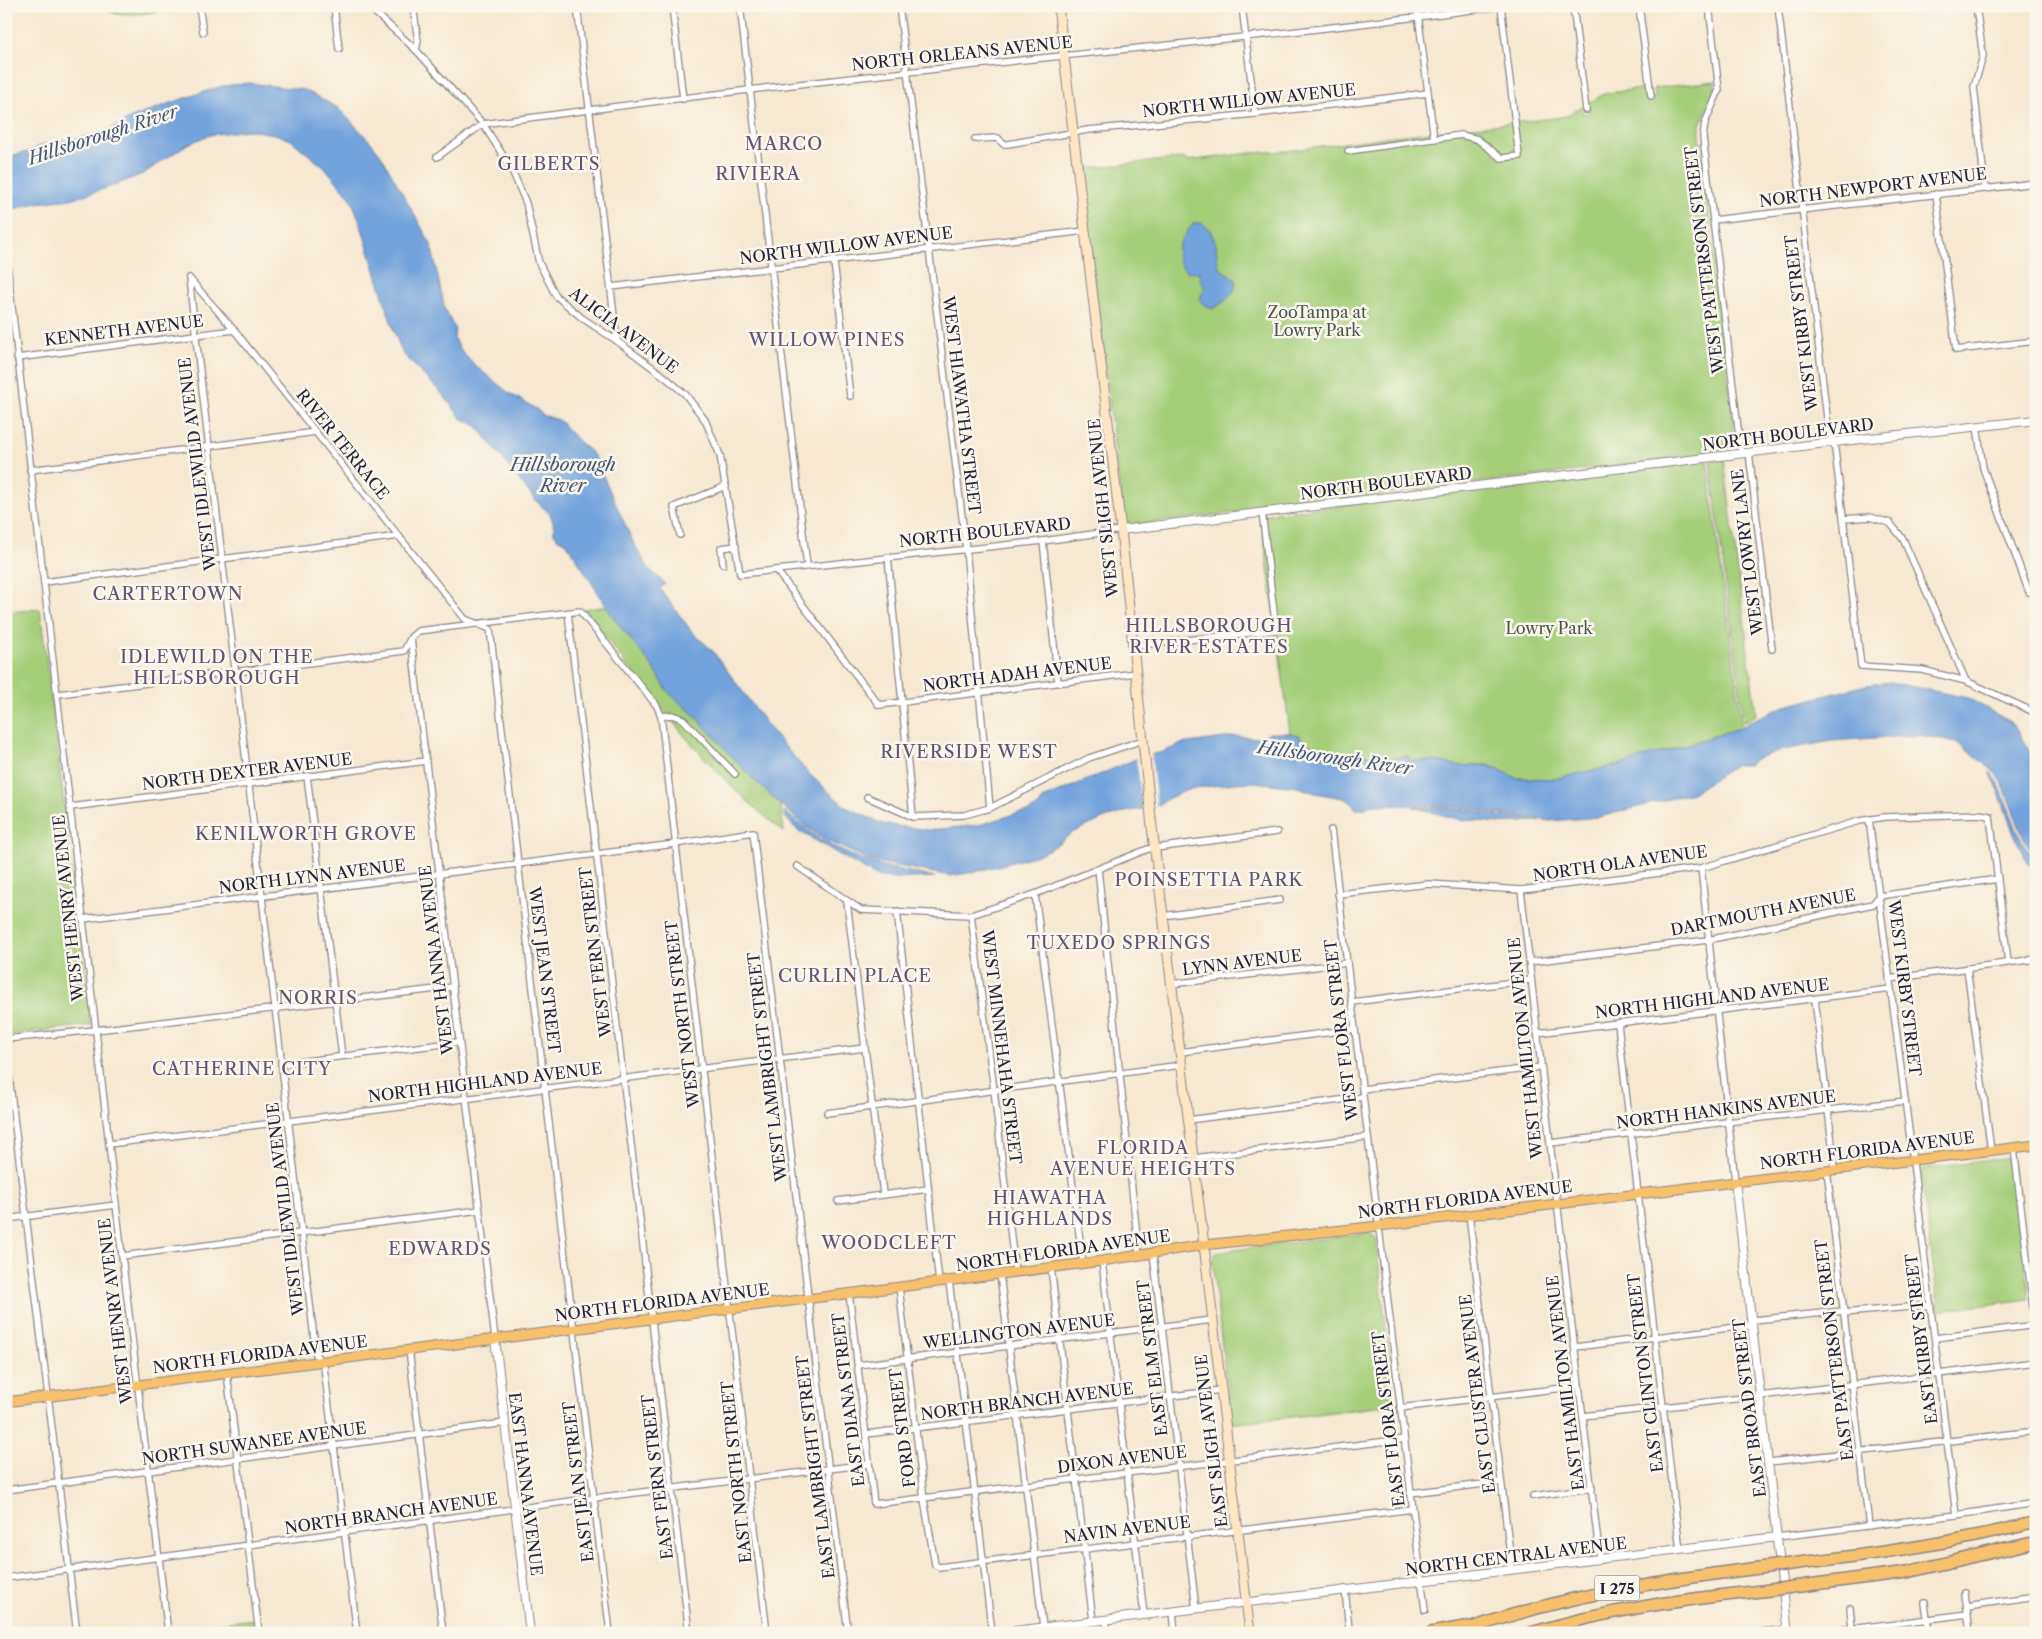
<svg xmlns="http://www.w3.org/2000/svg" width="2042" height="1639" font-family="'Libre Caslon Text',serif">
<rect width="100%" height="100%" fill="#fbf7ec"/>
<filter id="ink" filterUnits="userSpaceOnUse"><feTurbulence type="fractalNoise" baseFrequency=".02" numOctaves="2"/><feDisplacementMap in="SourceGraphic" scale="10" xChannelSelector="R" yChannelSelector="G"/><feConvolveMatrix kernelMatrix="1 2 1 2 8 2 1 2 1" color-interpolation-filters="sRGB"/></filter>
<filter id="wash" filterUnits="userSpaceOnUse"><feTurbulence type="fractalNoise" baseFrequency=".0096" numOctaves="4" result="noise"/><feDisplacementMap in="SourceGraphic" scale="20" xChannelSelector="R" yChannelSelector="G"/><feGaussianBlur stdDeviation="1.12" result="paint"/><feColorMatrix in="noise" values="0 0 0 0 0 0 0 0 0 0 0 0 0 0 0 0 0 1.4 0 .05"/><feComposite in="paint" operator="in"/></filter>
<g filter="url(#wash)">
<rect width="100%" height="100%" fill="#f6e8d1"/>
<g fill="#a5ce79" stroke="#64785a">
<path d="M104,6H156L157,12C141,13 116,21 104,6Z"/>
<path d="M1715,81L1714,95L1700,124V137L1734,424L1732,426L1735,444L1723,445L1724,453L1124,526L1081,169L1183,158L1187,161L1250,153L1286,151L1386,137L1554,118L1566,116L1582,106L1583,114L1589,113L1588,103L1606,93L1647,88L1649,99L1655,98L1654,88Z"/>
<path d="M1724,459L1756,715L1744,723L1710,461Z"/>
<path d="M1707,461L1742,727L1628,763L1554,779L1516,778L1486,765L1461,766L1434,761H1408L1409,756H1400L1393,760L1385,761L1376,760L1364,754L1342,756L1332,751L1302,743L1300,736L1290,733L1261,515Z"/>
<path d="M609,606L780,801L784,832C706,772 644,687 584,609Z"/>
<path d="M40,609L91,1025L6,1035V612Z"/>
<path d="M2011,1157L2030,1299L1939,1311L1921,1173L1923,1169Z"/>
<path d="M1366,1233L1371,1234L1376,1238L1394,1405L1231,1424L1212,1260L1217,1252Z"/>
<path d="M253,1619L255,1633H170V1630Z"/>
</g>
<g fill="#72a3dc" stroke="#4a628c">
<path d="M250,83L305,90L338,108L370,141L381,155L431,244L445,310L455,329L454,338L462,352L477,367L509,393L538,410L542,415L559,420L577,440L593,454L635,546L648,567L665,584L660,589L693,633L712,650L774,734L809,774L846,807L883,824L929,830L979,825L1018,813L1028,812L1039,806L1043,799L1140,757L1163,752L1181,744L1238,736L1256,738L1270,733H1290L1300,736L1302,743L1332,751L1342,756L1364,754L1376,760L1385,761L1409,756L1408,761H1434L1461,766L1486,765L1499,769L1516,778L1554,779L1628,763L1646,756L1666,752L1742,727L1757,718L1782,707L1866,685L1890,682L1968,698L2009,721L2016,729L2030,752L2036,769V860L2023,836L2001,780L1991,769L1956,742L1920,735L1831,741L1779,751L1755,759L1750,765H1736L1692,793L1600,817L1550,821L1449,806L1371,805L1363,809H1356L1351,802L1343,798L1315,793L1298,787L1253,782L1235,783L1190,789L1167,799L1158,806L1125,812L1105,818L1072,833L1052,848L1038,855L975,872L950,876L872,861L827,841L804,826L748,774L694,715L668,692L653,667L615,620L566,542L558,539L554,533L553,522L550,514L535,500L477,426L461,418L443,395L403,354L394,332L359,219L350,197L327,170L291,140L275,134L248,130L209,135L186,145L143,174L107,188L71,199L37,203L6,211V157L28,152L44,144L100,134L129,119L170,103L222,86Z"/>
<path d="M1194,223H1202L1210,230L1216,244L1217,259L1220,268L1236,280C1237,295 1223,303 1212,309L1201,302L1200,298L1205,288L1201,282L1200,274L1196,272H1187C1168,254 1181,239 1194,223Z"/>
<path d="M1990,772L1998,782L2020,837L2036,865V873C2015,849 2005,802 1990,772Z"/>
<path d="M1413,807L1449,808L1539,821L1499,823L1457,819Z"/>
<path d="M784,811C831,855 874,866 935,877L895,879L876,876L797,830L785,817Z"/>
</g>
<path fill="#f6e8d1" d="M1151,752L1157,809L1143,812L1136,757Z"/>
</g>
<g filter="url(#ink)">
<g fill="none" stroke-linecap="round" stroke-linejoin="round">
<defs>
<g id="minor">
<path d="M199,6L203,32"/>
<path d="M334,6L339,49"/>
<path d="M368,6L416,50L483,124L511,168L526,203L539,263L556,296L582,318L617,341L665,377L685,394L705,420L720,455L740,574L1043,541L1121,530"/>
<path d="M413,6L418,41L416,50"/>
<path d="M577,6L617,341"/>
<path d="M672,6L683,99"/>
<path d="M740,6L807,566"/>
<path d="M899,6L966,549L990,808"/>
<path d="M1242,6L1255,114"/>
<path d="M1417,6L1434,139"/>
<path d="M1573,6L1586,110"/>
<path d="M1639,6L1651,96"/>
<path d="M1709,6L1719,90L1705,123L1703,137L1741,453"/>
<path d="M1778,6L1829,434L1834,442L1861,666L1922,670L1966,681L2036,713"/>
<path d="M1976,6L1983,56L1974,87L1985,188"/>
<path d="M975,139L998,138L1003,144H1008L1088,130L1255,114L1428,93"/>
<path d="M1348,151L1461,135L1477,139L1501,158L1519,156L1501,6"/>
<path d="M437,157L483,124C624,105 766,87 907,72C1105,51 1304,33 1501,6"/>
<path d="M1936,194L1956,350L2036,341"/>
<path d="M1713,220L2036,183"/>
<path d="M6,255L122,1256L168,1633"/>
<path d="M834,262L850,396"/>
<path d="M189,278L234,330L465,619L490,629L610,1633"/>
<path d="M189,278L316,1355L324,1367L325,1375L357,1633"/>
<path d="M611,287L1085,231"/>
<path d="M17,358L234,330"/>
<path d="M1977,426L1983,468L2029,592"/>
<path d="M1749,452L1772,649"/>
<path d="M30,470L316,432"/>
<path d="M1844,519L1870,517L1890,523L1903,539L1966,681"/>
<path d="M680,535L674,507L726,486"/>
<path d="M1043,541L1058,682"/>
<path d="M888,557L913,817"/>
<path d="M723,564L721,548L736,546"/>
<path d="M776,570L879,705L1136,673"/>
<path d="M44,582L399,536"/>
<path d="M568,613L689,1633"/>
<path d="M411,638L495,1339"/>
<path d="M1133,646L1276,630L1262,512"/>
<path d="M58,694L404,651L411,637L418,631L580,611L657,706L661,716L767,1633"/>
<path d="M661,716L672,715L683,719L735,774"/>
<path d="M307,776L342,1056"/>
<path d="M867,797L913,817L964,815L990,808L1089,758L1143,740"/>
<path d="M71,807L426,761"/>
<path d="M1869,819L1912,1154L1956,1515"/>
<path d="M1331,830L1425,1610"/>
<path d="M797,866L861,910L971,915L1035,894L1148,849L1277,832"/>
<path d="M1701,868L1735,1181"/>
<path d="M1098,869L1139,1255"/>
<path d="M1521,890L1550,1143L1600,1560"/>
<path d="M1035,894L1083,1264"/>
<path d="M1338,894L1429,884L1521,890L1701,868L1859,821L1885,817L1979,814L1990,816L2008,962"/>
<path d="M847,902L883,1194"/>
<path d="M897,911L939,1282"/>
<path d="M971,915L994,1090L1015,1272"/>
<path d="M1163,916L1280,900"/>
<path d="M83,919L675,844L753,832L848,1633"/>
<path d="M1529,962L1708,940L1873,904L1879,896L1998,879"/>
<path d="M1967,968L1991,1151"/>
<path d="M1889,979L2036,959"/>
<path d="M1171,984L1347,963"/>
<path d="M1815,999L1835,1169"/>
<path d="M1352,1002L1531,980"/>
<path d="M1618,1024L1680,1550"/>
<path d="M1537,1033L1891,989"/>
<path d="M6,1039L96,1030L453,987"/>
<path d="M6,1052L77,1633"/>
<path d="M1180,1052L1355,1029"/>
<path d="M281,1064L459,1042"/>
<path d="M1362,1089L1541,1067"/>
<path d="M827,1113L1181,1065"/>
<path d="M1188,1120L1363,1097"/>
<path d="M1550,1143L1905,1101"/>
<path d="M109,1144L864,1048"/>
<path d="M2014,1148L2036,1333"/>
<path d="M1193,1158L1368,1137"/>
<path d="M1827,1170L1869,1526"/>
<path d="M838,1201L928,1189"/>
<path d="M1469,1214L1512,1570"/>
<path d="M6,1219L116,1205"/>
<path d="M1153,1253L1196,1609"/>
<path d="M122,1256L479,1210"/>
<path d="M1102,1261L1144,1615"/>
<path d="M1051,1267L1093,1621"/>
<path d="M1000,1274L1043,1627"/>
<path d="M949,1281L992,1633"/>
<path d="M899,1287L924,1499L935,1565L939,1567L1413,1509"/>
<path d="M849,1293L874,1504L1404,1439"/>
<path d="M1844,1313L1931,1305"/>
<path d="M1753,1320L1844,1311"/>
<path d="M1935,1338L2036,1325"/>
<path d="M1575,1347L1753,1325"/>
<path d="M409,1349L443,1633"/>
<path d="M858,1365L1212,1320"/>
<path d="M227,1373L259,1633"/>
<path d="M1400,1408L1579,1386"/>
<path d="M1583,1416L1752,1397L2036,1362"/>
<path d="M866,1434L1221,1390"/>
<path d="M1769,1462L2036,1431"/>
<path d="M6,1490L505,1423"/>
<path d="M1410,1493L1501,1482"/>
<path d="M1533,1496L1592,1488"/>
<path d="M1777,1537L1956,1515L2036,1503"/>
<path d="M6,1578L594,1498L869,1464"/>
<path d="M1345,1589L1349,1630"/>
<path d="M1965,1593L1970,1633"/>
<path d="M1925,1603L1929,1633"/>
<path d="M1967,1606L2036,1596"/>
<path d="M1850,1608L1852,1628"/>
<path d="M1173,1611L1175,1633"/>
<path d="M1106,1620L1108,1633"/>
<path d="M1753,1633L1788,1629"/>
<path d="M1819,1633L1968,1614"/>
</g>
<g id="tertiary">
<path d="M1121,530L1834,442L2036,420"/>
<path d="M1735,1181L1788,1633"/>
<path d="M495,1339L530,1633"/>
<path d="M998,1633L1777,1537"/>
</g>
<path id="secondary" d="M1058,6L1121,530L1152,827L1204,1245L1250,1633"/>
<path id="primary" d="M6,1402L1102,1261L1204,1245L1379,1226L2036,1145"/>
<g id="motorway">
<path d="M1806,1562C1883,1553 1960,1542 2036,1522"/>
<path d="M1808,1585L1907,1572L2036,1542"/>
<path d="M1431,1633L1465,1627"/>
<path d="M1458,1633C1556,1597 1656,1581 1759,1568"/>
<path d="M1531,1633C1607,1610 1684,1599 1762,1591"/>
</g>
</defs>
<use href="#minor" stroke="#8c8586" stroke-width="8"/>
<use href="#tertiary" stroke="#8c8586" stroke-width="10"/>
<use href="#secondary" stroke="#8c8586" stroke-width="11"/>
<use href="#primary" stroke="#8c8586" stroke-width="11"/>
<use href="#motorway" stroke="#8c8586" stroke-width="14"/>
<use href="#minor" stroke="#fff" stroke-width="5.5"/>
<use href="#tertiary" stroke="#fff" stroke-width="8"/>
<use href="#secondary" stroke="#fce6c4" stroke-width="9"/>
<use href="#primary" stroke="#f7c06c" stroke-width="9"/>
<use href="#motorway" stroke="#f7c06c" stroke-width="11"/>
<defs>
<g id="motorway-bridge">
<path d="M1759,1568L1806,1562"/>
<path d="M1762,1591L1808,1585"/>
</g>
</defs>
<use href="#motorway-bridge" stroke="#8c8586" stroke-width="14" stroke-linecap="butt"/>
<use href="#motorway-bridge" stroke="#f7c06c" stroke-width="11"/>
</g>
</g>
<g text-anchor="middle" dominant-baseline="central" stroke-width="5" stroke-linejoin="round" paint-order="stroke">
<rect fill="#fbf7ec" stroke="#636270" stroke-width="1" x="1594.5" y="1575.5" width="45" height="25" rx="4"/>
<g font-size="15" font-weight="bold" fill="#22223b">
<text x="1617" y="1588">I 275</text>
</g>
<g font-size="16" fill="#22223b" stroke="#fbf7ec">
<text transform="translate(962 53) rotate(-6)">NORTH ORLEANS AVENUE</text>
<text transform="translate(1249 100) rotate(-6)">NORTH WILLOW AVENUE</text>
<text transform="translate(1873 187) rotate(-7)">NORTH NEWPORT AVENUE</text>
<text transform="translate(846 245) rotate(-7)">NORTH WILLOW AVENUE</text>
<text transform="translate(1704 260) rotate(-97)">WEST PATTERSON STREET</text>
<text transform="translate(1801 323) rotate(-97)">WEST KIRBY STREET</text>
<text transform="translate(124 330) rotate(-7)">KENNETH AVENUE</text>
<text transform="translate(624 330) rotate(37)">ALICIA AVENUE</text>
<text transform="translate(962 405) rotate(83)">WEST HIAWATHA STREET</text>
<text transform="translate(1788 434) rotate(-7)">NORTH BOULEVARD</text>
<text transform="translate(343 444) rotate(51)">RIVER TERRACE</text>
<text transform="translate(197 464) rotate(-97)">WEST IDLEWILD AVENUE</text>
<text transform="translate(1386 483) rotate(-7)">NORTH BOULEVARD</text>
<text transform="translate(1103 508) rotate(-96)">WEST SLIGH AVENUE</text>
<text transform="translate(985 532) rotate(-6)">NORTH BOULEVARD</text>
<text transform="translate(1747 552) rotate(-97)">WEST LOWRY LANE</text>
<text transform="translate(1017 674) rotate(-7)">NORTH ADAH AVENUE</text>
<text transform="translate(247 771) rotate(-7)">NORTH DEXTER AVENUE</text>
<text transform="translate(1620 863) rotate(-8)">NORTH OLA AVENUE</text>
<text transform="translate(312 876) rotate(-7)">NORTH LYNN AVENUE</text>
<text transform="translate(68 908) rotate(-96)">WEST HENRY AVENUE</text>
<text transform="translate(1763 912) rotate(-11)">DARTMOUTH AVENUE</text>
<text transform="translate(595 952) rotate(-97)">WEST FERN STREET</text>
<text transform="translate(436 960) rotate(-97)">WEST HANNA AVENUE</text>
<text transform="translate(1242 962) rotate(-7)">LYNN AVENUE</text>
<text transform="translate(545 970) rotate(83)">WEST JEAN STREET</text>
<text transform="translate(1905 988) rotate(83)">WEST KIRBY STREET</text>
<text transform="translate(1712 998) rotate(-7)">NORTH HIGHLAND AVENUE</text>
<text transform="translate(682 1014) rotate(-97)">WEST NORTH STREET</text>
<text transform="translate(1341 1030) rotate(-97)">WEST FLORA STREET</text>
<text transform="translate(1002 1047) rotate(83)">WEST MINNEHAHA STREET</text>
<text transform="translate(1525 1048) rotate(-96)">WEST HAMILTON AVENUE</text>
<text transform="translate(767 1067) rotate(-97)">WEST LAMBRIGHT STREET</text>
<text transform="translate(485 1082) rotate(-7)">NORTH HIGHLAND AVENUE</text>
<text transform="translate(1726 1109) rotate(-7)">NORTH HANKINS AVENUE</text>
<text transform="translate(1867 1150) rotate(-7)">NORTH FLORIDA AVENUE</text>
<text transform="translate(1465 1199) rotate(-7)">NORTH FLORIDA AVENUE</text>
<text transform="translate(285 1209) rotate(-97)">WEST IDLEWILD AVENUE</text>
<text transform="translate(1063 1250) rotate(-8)">NORTH FLORIDA AVENUE</text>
<text transform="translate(662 1302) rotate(-7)">NORTH FLORIDA AVENUE</text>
<text transform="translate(115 1311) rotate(-97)">WEST HENRY AVENUE</text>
<text transform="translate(1019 1331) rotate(-7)">WELLINGTON AVENUE</text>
<text transform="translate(1921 1339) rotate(-97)">EAST KIRBY STREET</text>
<text transform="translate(1834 1350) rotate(-97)">EAST PATTERSON STREET</text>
<text transform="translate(260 1354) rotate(-7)">NORTH FLORIDA AVENUE</text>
<text transform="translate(1152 1358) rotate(-97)">EAST ELM STREET</text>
<text transform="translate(1645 1373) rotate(-97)">EAST CLINTON STREET</text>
<text transform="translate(1565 1383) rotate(-97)">EAST HAMILTON AVENUE</text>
<text transform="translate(1477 1394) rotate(-97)">EAST CLUSTER AVENUE</text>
<text transform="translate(848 1400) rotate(-97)">EAST DIANA STREET</text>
<text transform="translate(1027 1401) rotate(-7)">NORTH BRANCH AVENUE</text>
<text transform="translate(1749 1408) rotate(-97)">EAST BROAD STREET</text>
<text transform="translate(1388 1419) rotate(-97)">EAST FLORA STREET</text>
<text transform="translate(902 1428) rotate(-97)">FORD STREET</text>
<text transform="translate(1211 1441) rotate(-97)">EAST SLIGH AVENUE</text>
<text transform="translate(254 1443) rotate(-8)">NORTH SUWANEE AVENUE</text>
<text transform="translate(1122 1459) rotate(-7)">DIXON AVENUE</text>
<text transform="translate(815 1467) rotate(-97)">EAST LAMBRIGHT STREET</text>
<text transform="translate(736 1472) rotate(-96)">EAST NORTH STREET</text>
<text transform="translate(657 1477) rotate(-97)">EAST FERN STREET</text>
<text transform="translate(578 1482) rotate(-97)">EAST JEAN STREET</text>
<text transform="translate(526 1484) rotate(83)">EAST HANNA AVENUE</text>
<text transform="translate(391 1513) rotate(-8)">NORTH BRANCH AVENUE</text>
<text transform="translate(1127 1529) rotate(-7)">NAVIN AVENUE</text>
<text transform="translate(1516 1556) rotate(-7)">NORTH CENTRAL AVENUE</text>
</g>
<g font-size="16" fill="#49564e" stroke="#fbf7ec">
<text x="1317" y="312">ZooTampa at<tspan x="1317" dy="18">Lowry Park</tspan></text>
<text x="1549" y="628">Lowry Park</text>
</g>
<g font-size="18" font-style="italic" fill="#42567b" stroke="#fbf7ec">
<text transform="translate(103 135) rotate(-18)">Hillsborough River</text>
<text x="563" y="465">Hillsborough<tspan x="563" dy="21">River</tspan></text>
<text transform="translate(1335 758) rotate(8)">Hillsborough River</text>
</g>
<g font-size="18" letter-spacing="1" fill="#5f5475" stroke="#fbf7ec">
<text x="784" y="144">MARCO</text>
<text x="549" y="164">GILBERTS</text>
<text x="758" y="174">RIVIERA</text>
<text x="827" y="340">WILLOW PINES</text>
<text x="168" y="594">CARTERTOWN</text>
<text x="1209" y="626">HILLSBOROUGH<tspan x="1209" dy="21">RIVER ESTATES</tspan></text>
<text x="217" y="657">IDLEWILD ON THE<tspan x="217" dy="21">HILLSBOROUGH</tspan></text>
<text x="969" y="752">RIVERSIDE WEST</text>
<text x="306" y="834">KENILWORTH GROVE</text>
<text x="1209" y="880">POINSETTIA PARK</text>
<text x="1119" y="943">TUXEDO SPRINGS</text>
<text x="855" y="976">CURLIN PLACE</text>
<text x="318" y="998">NORRIS</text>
<text x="242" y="1069">CATHERINE CITY</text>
<text x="1143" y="1148">FLORIDA<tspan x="1143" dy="21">AVENUE HEIGHTS</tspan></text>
<text x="1050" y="1198">HIAWATHA<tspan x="1050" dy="21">HIGHLANDS</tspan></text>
<text x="889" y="1243">WOODCLEFT</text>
<text x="440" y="1249">EDWARDS</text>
</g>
</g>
<rect width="2042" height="1639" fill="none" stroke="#fbf7ec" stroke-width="25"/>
</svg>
